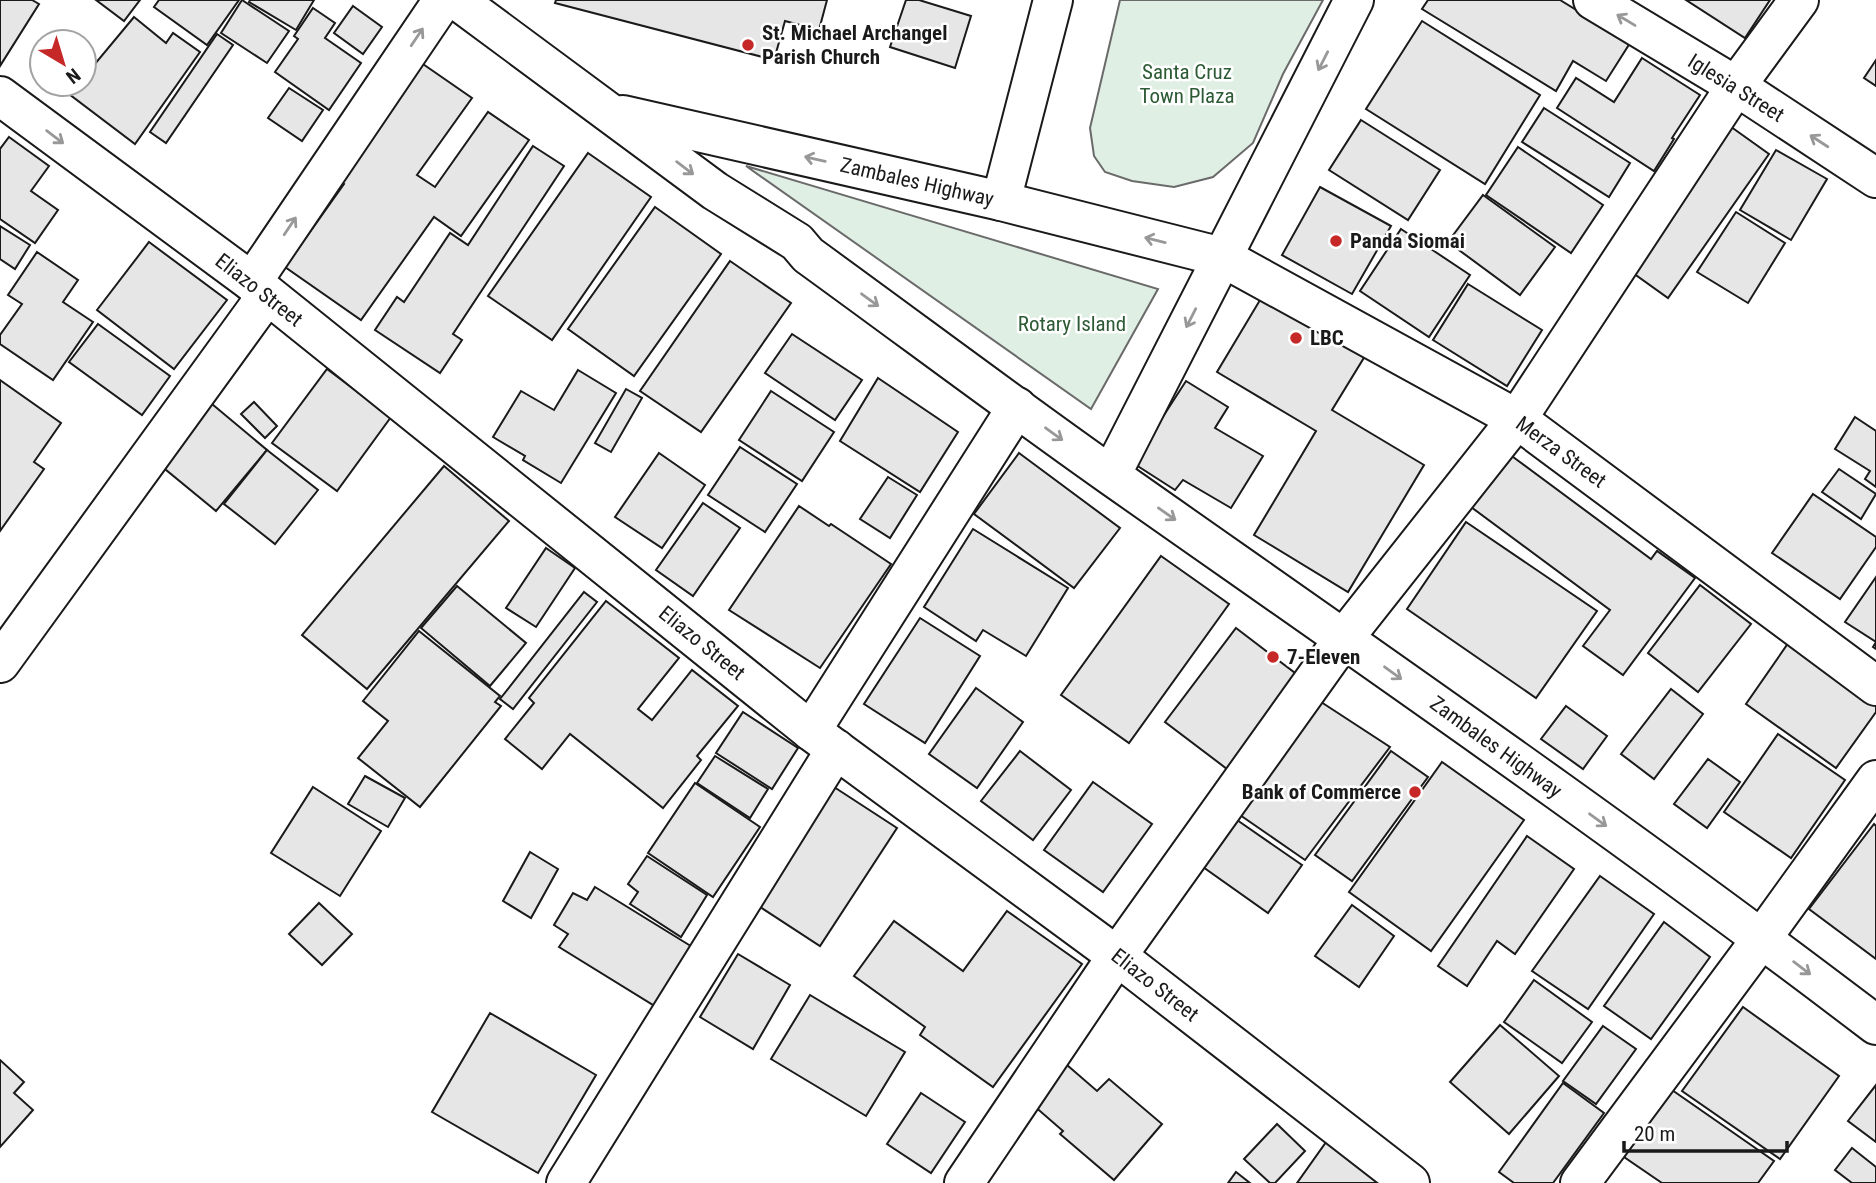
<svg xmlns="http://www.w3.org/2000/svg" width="1876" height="1183" font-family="'Roboto Condensed',sans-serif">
<rect width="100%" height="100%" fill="#fff"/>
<g fill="#e0efe3" stroke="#6a6a6a" stroke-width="2">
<path d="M1120,0H1323L1283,74L1253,143L1213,177L1174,187L1132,181L1105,172L1094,156L1090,128Z"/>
<path d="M746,166L1158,289L1091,409Z"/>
</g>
<g fill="#e6e6e6" stroke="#1a1a1a" stroke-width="2">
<path d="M0,0H32L39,4L0,66Z"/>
<path d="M96,0H140L124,21Z"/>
<path d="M159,0H239L207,45L154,7Z"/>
<path d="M242,0L289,31L267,63L221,33Z"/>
<path d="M250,0H314L296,30L249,2Z"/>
<path d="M556,0H827L819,30L785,21L774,60L555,3Z"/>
<path d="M906,0H919L971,16L955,68L890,47Z"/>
<path d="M1428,0H1560L1630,43L1606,81L1573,61L1556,91L1422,9Z"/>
<path d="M1686,0H1770L1745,38Z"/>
<path d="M353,6L382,27L363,54L334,33Z"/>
<path d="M313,8L335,23L325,38L361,63L329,110L275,72L298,39L294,36Z"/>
<path d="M134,17L166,43L173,33L200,52L135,144L69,94L78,84H84V77Z"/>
<path d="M1422,21L1540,95L1485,184L1366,109Z"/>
<path d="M217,34L233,45L166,143L150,132Z"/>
<path d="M1642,58L1700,95L1672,138L1674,139L1654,171L1557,108L1576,78L1614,102Z"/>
<path d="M1876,60V86L1864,78Z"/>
<path d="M420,62L472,98L417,175L435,187L488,112L529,140L461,236L434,217L361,320L285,267L344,184L337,179Z"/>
<path d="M289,88L323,110L302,141L268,118Z"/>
<path d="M1544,108L1630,163L1609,197L1522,142Z"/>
<path d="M1361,120L1440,170L1408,220L1329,170Z"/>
<path d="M1727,124L1769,154L1668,298L1626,268Z"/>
<path d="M9,137L49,166L31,191L58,210L35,243L0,219V149Z"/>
<path d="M533,146L564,166L453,334L462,340L440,373L375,330L397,297L404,302L450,233L468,245Z"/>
<path d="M1518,147L1603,205L1571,253L1486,195Z"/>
<path d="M1776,150L1827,179L1791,240L1740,210Z"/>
<path d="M588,153L651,197L552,340L488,296Z"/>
<path d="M1320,187L1391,226L1352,294L1282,255Z"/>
<path d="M1483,195L1555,247L1520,295L1448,242Z"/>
<path d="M655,207L721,254L634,376L568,329Z"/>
<path d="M1736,212L1785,243L1748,303L1697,272Z"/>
<path d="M0,226L30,245L15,269L0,259Z"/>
<path d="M1401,229L1470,275L1429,337L1360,291Z"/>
<path d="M149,242L227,300L174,369L97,310Z"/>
<path d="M37,252L78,280L63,302L93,322L53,380L0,344V335L22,304L8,295Z"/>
<path d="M730,261L791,303L701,432L640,391Z"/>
<path d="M1468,284L1542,330L1507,386L1433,340Z"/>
<path d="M1263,295L1365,356L1332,410L1424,465L1348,592L1254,535L1316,431L1217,372Z"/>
<path d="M98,324L170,376L142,415L69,362Z"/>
<path d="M792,334L862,380L835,420L765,373Z"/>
<path d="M327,369L391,417L337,491L272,443Z"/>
<path d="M578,370L616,393L561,483L523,460L525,456L493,437L521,391L554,410Z"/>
<path d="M878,378L958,432L920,492L840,441Z"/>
<path d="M0,380L61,423L34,462L44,469L0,531Z"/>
<path d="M1186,381L1228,407L1215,428L1263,456L1231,508L1183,480L1175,490L1133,463Z"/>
<path d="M626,389L642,398L611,452L595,443Z"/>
<path d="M771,391L834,432L802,481L739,440Z"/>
<path d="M206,399L267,450L216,511L154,460Z"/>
<path d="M254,402L277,426L265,438L241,414Z"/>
<path d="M1855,417L1876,431V487L1865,479L1870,471L1835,449Z"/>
<path d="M740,447L797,484L765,532L708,495Z"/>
<path d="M267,450L318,490L275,544L224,504Z"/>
<path d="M659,453L705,485L662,548L615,517Z"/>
<path d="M1019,453L1120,528L1074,588L974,514Z"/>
<path d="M1509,454L1651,559L1657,551L1695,578L1623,675L1583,646L1610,610L1471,507Z"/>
<path d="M444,466L509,521L367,689L302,635Z"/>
<path d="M1839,469L1876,494L1861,519L1822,492Z"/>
<path d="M888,477L917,495L890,538L860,519Z"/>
<path d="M1813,494L1876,537V547L1840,599L1772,553Z"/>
<path d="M703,503L740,528L693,596L656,570Z"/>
<path d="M799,506L829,526L831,524L891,564L820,668L729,610Z"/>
<path d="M1466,522L1597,611L1536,698L1407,609Z"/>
<path d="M973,529L1068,588L1026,656L983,630L976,641L924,607Z"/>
<path d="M546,548L575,568L536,627L506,608Z"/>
<path d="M1161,556L1229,604L1129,743L1061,695Z"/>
<path d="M1876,577V649L1873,647L1876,642L1845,622Z"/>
<path d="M1700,585L1751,624L1698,692L1648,653Z"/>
<path d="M457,586L526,643L490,686L421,628Z"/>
<path d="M584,592L597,602L513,709L500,699Z"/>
<path d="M606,601L679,658L638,709L652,720L692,670L738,706L697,756L701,760L663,808L570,734L542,769L505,739L534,703L529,698Z"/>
<path d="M920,618L980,656L925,743L864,704Z"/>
<path d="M1236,628L1299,676L1227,769L1165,722Z"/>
<path d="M419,631L500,696L495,702L501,706L420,807L358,758L388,721L363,701Z"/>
<path d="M1789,642L1876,703V712L1836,768L1746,704Z"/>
<path d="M976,688L1023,722L977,788L929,754Z"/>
<path d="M1671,689L1703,714L1654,779L1621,754Z"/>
<path d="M1318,700L1390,747L1305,860L1240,815Z"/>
<path d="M1566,706L1607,736L1583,769L1541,739Z"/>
<path d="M743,712L798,748L772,789L716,753Z"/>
<path d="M1778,734L1845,780L1791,858L1724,812Z"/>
<path d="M1020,751L1071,790L1033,840L981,801Z"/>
<path d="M1391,751L1428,777L1352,881L1315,855Z"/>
<path d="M715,756L768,789L750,818L697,783Z"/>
<path d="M1708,759L1740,782L1707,828L1674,804Z"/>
<path d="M1442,762L1524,820L1431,951L1349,892Z"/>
<path d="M365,776L405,798L388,827L348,804Z"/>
<path d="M1093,782L1152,824L1103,892L1044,850Z"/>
<path d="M695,783L760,827L713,897L648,853Z"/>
<path d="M313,787L381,831L340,896L271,853Z"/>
<path d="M834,787L897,828L820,946L757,905Z"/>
<path d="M1237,820L1302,865L1268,913L1203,867Z"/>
<path d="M1874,824L1876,826V959L1809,909Z"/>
<path d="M1527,836L1574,869L1515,954L1497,941L1467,986L1438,966Z"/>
<path d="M530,852L558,869L531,918L503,901Z"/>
<path d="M647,856L707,895L681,937L630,904L638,892L628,884Z"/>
<path d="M1600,876L1654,914L1588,1009L1532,971Z"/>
<path d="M595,887L694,948L658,1008L559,947L568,934L554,925L573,893L587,900Z"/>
<path d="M319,903L352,934L322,965L289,934Z"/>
<path d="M1352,905L1394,936L1359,987L1315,956Z"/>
<path d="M1007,911L1082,964L993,1087L920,1035L925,1027L854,976L894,921L963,971Z"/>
<path d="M1664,922L1710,957L1651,1039L1604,1006Z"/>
<path d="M738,954L790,985L753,1049L700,1017Z"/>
<path d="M1534,980L1592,1022L1562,1063L1504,1022Z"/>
<path d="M810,995L905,1052L866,1116L771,1059Z"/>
<path d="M1743,1007L1839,1076L1780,1159L1682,1091Z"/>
<path d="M490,1013L596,1075L538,1173L432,1112Z"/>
<path d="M1500,1025L1559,1076L1509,1134L1450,1082Z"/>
<path d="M1603,1026L1636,1049L1596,1104L1563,1081Z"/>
<path d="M0,1060L24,1082L14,1093L33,1110L0,1147Z"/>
<path d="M1067,1065L1097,1091L1109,1079L1162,1124L1114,1180L1060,1134L1063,1131L1033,1105Z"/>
<path d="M1563,1083L1604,1113L1553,1183H1514L1499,1172Z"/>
<path d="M1876,1085V1142L1848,1121Z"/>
<path d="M1672,1090L1774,1161L1758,1183H1662L1624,1157Z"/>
<path d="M921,1093L965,1122L931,1173L887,1144Z"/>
<path d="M1277,1124L1305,1151L1275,1183H1270L1244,1159Z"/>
<path d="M1329,1138L1389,1183H1297Z"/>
<path d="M1852,1148L1876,1167V1183H1852L1835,1170Z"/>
<path d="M1236,1172L1250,1183H1228Z"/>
</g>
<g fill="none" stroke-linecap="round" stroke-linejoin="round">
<defs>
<g id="street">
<path d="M0,96L252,282L811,731L1117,956L1410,1183"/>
<path d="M1001,201L1053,0"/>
<path d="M1222,257L1517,419L1876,686"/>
<path d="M252,282L443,0"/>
<path d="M0,663L267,295"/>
<path d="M811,731L1017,407"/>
<path d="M566,1183L836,749"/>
<path d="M964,1183L1117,956L1344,638"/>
<path d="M1580,1183L1762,938L1876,780"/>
</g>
<path id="secondary" d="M1344,638L1517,419L1736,86L1799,0"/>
<g id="primary">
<path d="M457,0L715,191L797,242L808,255C910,329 1011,405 1113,477C1369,657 1627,835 1876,1025"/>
<path d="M1593,0L1736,86L1876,178"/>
<path d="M623,115L1001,201L1222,257"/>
<path d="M1111,475L1354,0"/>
</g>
</defs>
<use href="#street" stroke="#1a1a1a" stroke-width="42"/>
<use href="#secondary" stroke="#1a1a1a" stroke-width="42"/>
<use href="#primary" stroke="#1a1a1a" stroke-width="42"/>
<use href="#street" stroke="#fff" stroke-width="38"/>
<use href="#secondary" stroke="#fff" stroke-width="38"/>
<use href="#primary" stroke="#fff" stroke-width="38"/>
</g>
<defs><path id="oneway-shaft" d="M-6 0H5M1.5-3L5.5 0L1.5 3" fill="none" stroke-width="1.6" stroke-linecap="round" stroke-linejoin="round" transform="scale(1.75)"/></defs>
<g stroke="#989898">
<use href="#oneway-shaft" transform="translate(1626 20) rotate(-149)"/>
<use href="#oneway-shaft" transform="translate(417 37) rotate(-56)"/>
<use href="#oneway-shaft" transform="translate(1323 61) rotate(117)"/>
<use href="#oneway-shaft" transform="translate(55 137) rotate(37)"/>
<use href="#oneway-shaft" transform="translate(1819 141) rotate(-147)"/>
<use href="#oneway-shaft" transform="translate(815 159) rotate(-167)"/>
<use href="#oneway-shaft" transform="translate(685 168) rotate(37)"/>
<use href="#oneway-shaft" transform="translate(290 226) rotate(-56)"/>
<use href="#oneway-shaft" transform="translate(1155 240) rotate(-166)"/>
<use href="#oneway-shaft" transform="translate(870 300) rotate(36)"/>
<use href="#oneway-shaft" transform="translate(1191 318) rotate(117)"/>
<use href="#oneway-shaft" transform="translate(1054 434) rotate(36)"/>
<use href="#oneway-shaft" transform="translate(1167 514) rotate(35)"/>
<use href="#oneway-shaft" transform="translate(1393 673) rotate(36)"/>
<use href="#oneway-shaft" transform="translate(1598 820) rotate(36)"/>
<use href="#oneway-shaft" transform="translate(1802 968) rotate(37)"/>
</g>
<g fill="#c62828" stroke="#fff" stroke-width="2.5">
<circle cx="748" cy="45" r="7"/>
<circle cx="1336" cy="241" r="7"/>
<circle cx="1296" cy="338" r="7"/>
<circle cx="1273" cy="657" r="7"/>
<circle cx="1415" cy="792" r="7"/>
</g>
<g text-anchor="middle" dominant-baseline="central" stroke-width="5" stroke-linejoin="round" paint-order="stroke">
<g font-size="21" font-weight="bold" fill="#1a1a1a" stroke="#fff" text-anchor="start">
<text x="762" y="33">St. Michael Archangel<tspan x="762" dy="24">Parish Church</tspan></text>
<text x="1350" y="241">Panda Siomai</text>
<text x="1310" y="338">LBC</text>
<text x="1287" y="657">7-Eleven</text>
<text x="1401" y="792" text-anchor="end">Bank of Commerce</text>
</g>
<g font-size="21" fill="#2b5a34" stroke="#fff">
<text x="1187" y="72">Santa Cruz<tspan x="1187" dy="24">Town Plaza</tspan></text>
<text x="1072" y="324">Rotary Island</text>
</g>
<g font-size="21" fill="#1a1a1a" stroke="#fff">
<text transform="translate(1736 88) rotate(32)">Iglesia Street</text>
<text transform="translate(917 182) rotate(13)">Zambales Highway</text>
<text transform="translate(259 290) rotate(38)">Eliazo Street</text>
<text transform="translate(1561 452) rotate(36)">Merza Street</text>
<text transform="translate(702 643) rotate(39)">Eliazo Street</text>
<text transform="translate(1496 747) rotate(36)">Zambales Highway</text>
<text transform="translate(1155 985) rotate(38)">Eliazo Street</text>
</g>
</g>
<g transform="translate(63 63) rotate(142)"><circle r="33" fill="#ffffff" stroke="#a3a3a3" stroke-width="2"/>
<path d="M0-5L12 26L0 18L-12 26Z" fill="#c62828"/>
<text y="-10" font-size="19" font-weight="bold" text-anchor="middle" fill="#1a1a1a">N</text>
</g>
<path d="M1624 1141v10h163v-10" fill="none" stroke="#1a1a1a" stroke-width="3.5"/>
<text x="1634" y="1141" font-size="21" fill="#1a1a1a" stroke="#ffffff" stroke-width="5" paint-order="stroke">20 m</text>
</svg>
